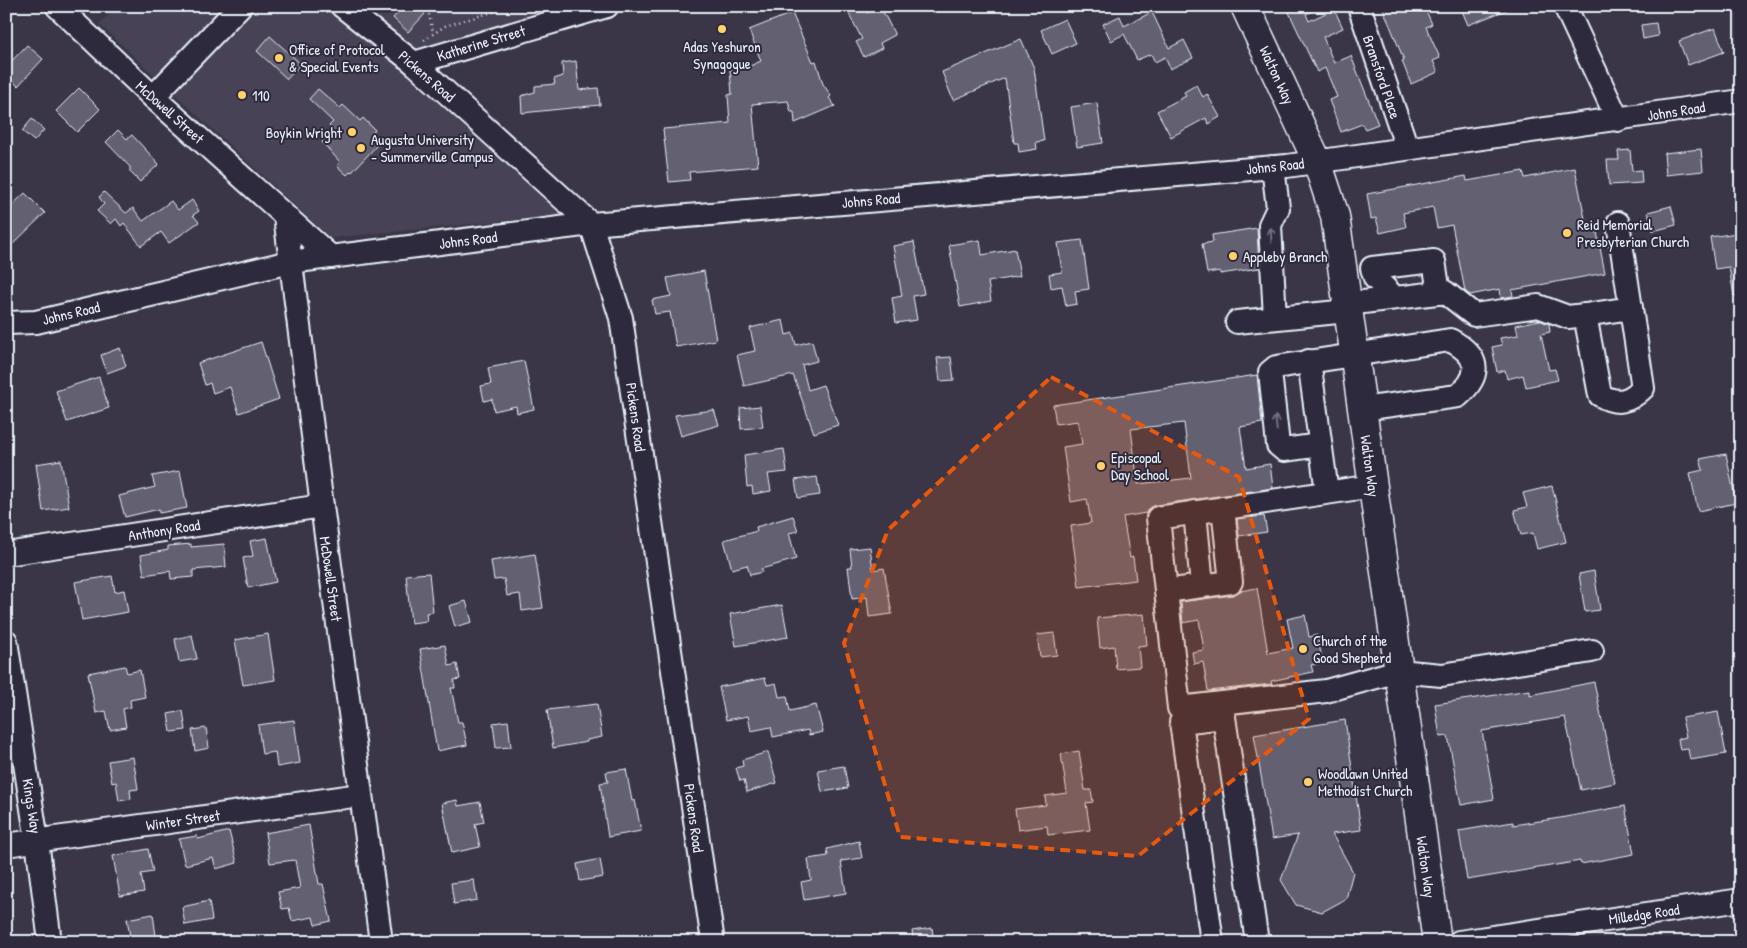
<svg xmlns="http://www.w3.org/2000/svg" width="1747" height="948" font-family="'Patrick Hand',sans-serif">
<rect width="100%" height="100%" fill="#3a3648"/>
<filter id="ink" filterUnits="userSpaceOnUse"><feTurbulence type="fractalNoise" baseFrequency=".02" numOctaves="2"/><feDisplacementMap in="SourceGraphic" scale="10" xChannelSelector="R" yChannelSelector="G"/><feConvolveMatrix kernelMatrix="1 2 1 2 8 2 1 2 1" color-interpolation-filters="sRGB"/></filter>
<g filter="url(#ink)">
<path fill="#464354" d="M117,6H580L415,81L562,215L330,238L99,24Z"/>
<g fill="#636171" stroke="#e8f1f8" fill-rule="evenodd">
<path d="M404,6H417L425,14L408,32L393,18Z"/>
<path d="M863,6L867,13L880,6L895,35L880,43L882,48L864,57L856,42L862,39L849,14Z"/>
<path d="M1286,6H1323L1306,14L1309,21L1334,9L1343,28L1323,37L1334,63L1351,56L1378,124L1365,129L1362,124L1341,132L1329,100L1337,97L1325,68L1317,72Z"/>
<path d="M1382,6H1424L1432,24L1426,27L1440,58L1433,61L1438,72L1411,84L1402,61L1404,60Z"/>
<path d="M1460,6H1514V7L1468,25Z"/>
<path d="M1152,12L1169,48L1184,40L1193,58L1170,69L1165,57L1155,62L1151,54L1137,60L1124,34L1111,41L1103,24L1120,16L1124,26Z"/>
<path d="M792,13L813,62L816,61L823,84L831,96L829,98L835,106L795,123L794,112H791L788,101L752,104L758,166L689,172L690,180L669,182L663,129L730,123L728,95L732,94L730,70L743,69L761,61L749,30Z"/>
<path d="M1065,19L1076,43L1052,54L1041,30Z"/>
<path d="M1656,23L1658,36L1643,39L1641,25Z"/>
<path d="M1715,28L1724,52L1688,65L1679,41Z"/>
<path d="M270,36L301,64L287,79L257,51Z"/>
<path d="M1021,39L1034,68L1044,141L1036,142L1037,149L1019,152L1018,143H1014L1005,78L953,100L942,72Z"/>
<path d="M27,45L43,59L18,86L6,75V67Z"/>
<path d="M576,61L579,90L598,88L600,105L522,113L521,96L535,92V86L555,84L554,79L563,76L562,63Z"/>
<path d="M1196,85L1203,97L1207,94L1220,117L1208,124L1206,118L1171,137L1157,111L1186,96L1184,92Z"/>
<path d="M79,88L100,109L77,132L56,111Z"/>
<path d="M318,89L340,108L343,105L360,121L363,118L375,130L371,135L379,143L352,172L351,171L347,175L337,166L340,162L322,142L333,130L329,126L333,122L309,99Z"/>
<path d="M1097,103L1103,143L1077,147L1071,107Z"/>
<path d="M32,119L44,130L34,141L22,131Z"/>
<path d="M118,130L127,139L132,135L159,164L140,182L130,172V167L106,142Z"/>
<path d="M1701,149L1703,171L1666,175L1664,153Z"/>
<path d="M1630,150L1632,171L1641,170L1642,183L1609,185L1607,160H1619L1618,151Z"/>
<path d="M1575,168L1586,224L1595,222L1605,273L1512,290L1513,296L1501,298L1500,289L1470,295L1465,291L1452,225L1437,228L1433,207L1403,213L1406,227L1380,233L1376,218L1371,219L1367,194L1466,176L1467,181L1523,171L1525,178Z"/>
<path d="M104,192L126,213L133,208L143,221L171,201L178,210L192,200L199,211L193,215L199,222L169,243L161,232L141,246L124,223L121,226L116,219L111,224L97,211L104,204L99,197Z"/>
<path d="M25,193L45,213L13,244L6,238V211Z"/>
<path d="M1671,206L1676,225L1653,231L1648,212Z"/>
<path d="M1257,228L1259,268L1220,274V271L1207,273L1202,244L1213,242L1212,235Z"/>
<path d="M1737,233L1741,245V295L1734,296L1729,267L1715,269L1710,237Z"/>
<path d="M980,240L982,255L1015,249L1020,276L988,282L991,301L960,307L949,245Z"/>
<path d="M1082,240L1089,289L1075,291L1077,304L1066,306L1062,286L1051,288L1049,274L1062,272L1058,243Z"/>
<path d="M914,242L924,294L913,296L917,320L896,323L892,298L902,296L893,246Z"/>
<path d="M704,271L716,340L676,347L670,312L655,314L652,300L671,296L667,278Z"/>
<path d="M783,320L786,335L793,333L796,345L812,341L817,361L802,365L808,390L823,385L838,425L814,433L793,375L744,386L737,355L755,351L750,328Z"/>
<path d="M1539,320L1549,324L1550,332L1541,334L1549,370L1555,369L1558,380L1526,387L1523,375L1507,379L1505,370L1497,372L1492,347L1502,345L1500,338L1518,335L1516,325Z"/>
<path d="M261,342L279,399L239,413L230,387L213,393L210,383L205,385L198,363Z"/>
<path d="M120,348L126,366L107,373L101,355Z"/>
<path d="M951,357L954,380L940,381L937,358Z"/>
<path d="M524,361L534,409L517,413L516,406L494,411L492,399L484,401L481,386L491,384L488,368Z"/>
<path d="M1257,375L1262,423L1240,427L1246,468L1270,464L1273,488L1156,505L1150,508L1146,513L1123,517L1130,558L1133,557L1136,580L1079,587L1071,526L1091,523L1087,499L1071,502L1063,447L1082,444L1078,421L1056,424L1053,405ZM1184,423L1191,478L1138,484L1131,429Z"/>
<path d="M99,377L109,408L67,422L56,391Z"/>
<path d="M760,406L763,427L741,429L740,408Z"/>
<path d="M714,410L719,425L681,436L675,415Z"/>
<path d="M784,449L787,472L768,474L771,491L753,494L752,486L747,487L744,455Z"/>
<path d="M1726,454L1736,503L1698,511L1690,473L1703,470L1700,459Z"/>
<path d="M61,460L69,507L43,511L36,464Z"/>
<path d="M180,471L187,508L159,513V509L125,517L119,496L155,487L152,476Z"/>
<path d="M817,477L820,495L798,498L795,480Z"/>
<path d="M1552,486L1566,542L1537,549L1533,533L1521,535L1514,510L1527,507L1523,493Z"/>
<path d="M793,516L798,531L789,533L796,559L761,569L762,572L750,575L747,565L732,569L724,540L757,531L756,527Z"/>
<path d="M1264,516L1267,532L1239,536L1237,519Z"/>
<path d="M267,538L276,582L248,588L243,558L253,556L250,541Z"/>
<path d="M191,544V547L224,544L226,567L193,570V577L171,579L170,571L144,575L141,555L168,550V546Z"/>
<path d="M870,547L873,570L884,568L892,614L869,617L867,597L852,599L848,567H852L850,549Z"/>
<path d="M535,554L543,608L522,611L520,594L507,596L504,579L494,580L491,561Z"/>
<path d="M1594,571L1600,610L1585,612L1579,574Z"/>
<path d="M429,573L433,612L426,613L427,621L411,623L406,575Z"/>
<path d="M112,576L115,592L124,590L128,612L82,620L75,582Z"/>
<path d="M1257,588L1268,653L1293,648L1287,619L1305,615L1309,637L1317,635L1323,663L1311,665L1313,672L1271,681L1272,684L1208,691L1203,662L1194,664L1192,652L1204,650L1199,620L1183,623L1181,602L1233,595L1240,591Z"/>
<path d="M466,601L472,622L455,627L449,606Z"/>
<path d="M782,605L788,637L736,646L730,614Z"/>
<path d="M1144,614L1147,645L1138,646L1140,667L1116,669L1114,646L1100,648L1097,618Z"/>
<path d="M1054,633L1057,655L1040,657L1037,635Z"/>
<path d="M268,634L275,680L243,685L235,640Z"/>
<path d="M192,635L197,659L179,662L175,639Z"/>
<path d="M445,645L449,666L457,664L460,679L454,680L455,688H451L458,722H462L467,745L437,751L420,649Z"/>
<path d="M125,666L127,673L140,670L145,697L130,700L131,707L123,709L126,727L110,730L106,711L96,713L88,673Z"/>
<path d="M765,678L767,685L776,683L779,697L787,696L790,711L816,705L823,732L809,735L808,730L773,737L771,727L751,731L748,716L726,720L719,687Z"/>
<path d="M1594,682L1615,783L1581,790L1565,717L1482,731L1494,799L1461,805L1448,736L1440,737L1435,704L1530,690V695Z"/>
<path d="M597,704L602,737L587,740V742L553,748L547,710Z"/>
<path d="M183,711L186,730L171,732L168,714Z"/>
<path d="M1718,712L1726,754L1690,760L1688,749L1680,750L1678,739L1686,737L1682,718Z"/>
<path d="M294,720L300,763L277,767L275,752L262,754L258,725Z"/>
<path d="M1345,720L1361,830L1332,834L1353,872L1346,899L1322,912L1296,905L1281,880L1298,835L1272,839L1254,735Z"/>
<path d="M508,721L511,747L496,748L493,723Z"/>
<path d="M206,728L209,748L195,751L192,730Z"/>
<path d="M1079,751L1085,790H1091L1093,802L1086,803L1090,830L1048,835L1047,826L1018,830L1015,809L1046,805L1045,796L1067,793L1061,754Z"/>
<path d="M768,752L777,783L747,792L744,780L740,781L736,768L743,766L742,760Z"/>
<path d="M133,757L138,789L130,790L131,799L119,801L116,782L112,783L108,761Z"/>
<path d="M844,766L848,788L822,792L818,770Z"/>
<path d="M626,769L632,801L635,800L641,831L608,837L600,783L608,782L606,772Z"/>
<path d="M457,800L458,806L480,802L484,822L475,824L480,847L452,853L442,803Z"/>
<path d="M1625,806L1634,854L1581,864L1580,861L1467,880L1459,831L1513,822V825L1560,818Z"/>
<path d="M309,825L319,884H323L331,921L315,925L313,917L292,921L289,908L282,909L278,892L300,888L295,860L270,863L265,833Z"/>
<path d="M229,831L237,863L216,869L213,858L185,865L179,839L197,836L198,839Z"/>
<path d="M859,841L862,858L841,861L846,893L804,900L801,882L811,880L808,859L828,856L827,849Z"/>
<path d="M148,849L153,872L141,874L144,892L120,896L113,856Z"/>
<path d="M600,859L603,877L580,881L577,864Z"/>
<path d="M474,880L477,900L454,904L451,883Z"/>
<path d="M209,901L212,920L185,925L182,907Z"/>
<path d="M153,914L156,936L148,937L149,942H131L127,919Z"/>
<path d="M932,928L934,942H914L912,931Z"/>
</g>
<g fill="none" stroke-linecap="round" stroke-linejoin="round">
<defs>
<g id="minor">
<path d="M57,6L153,97L331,257"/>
<path d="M342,6L414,63L591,224L621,318L713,942"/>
<path d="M1359,6L1407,148"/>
<path d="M1565,6L1618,120"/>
<path d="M414,63L607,6"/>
<path d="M153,97L240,6"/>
<path d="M1273,167L1278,208L1270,225L1275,318"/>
<path d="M285,216L322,506L381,942"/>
<path d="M1395,298L1375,278L1372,268L1434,261L1439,293"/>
<path d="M1347,304L1445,292L1474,315L1538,306L1568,317L1585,315L1600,395C1617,405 1629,402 1643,388L1618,223"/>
<path d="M1585,315L1631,308"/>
<path d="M1237,322L1348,311"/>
<path d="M6,323L36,322L290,262L591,224L1287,166L1741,101"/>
<path d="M1309,361L1327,492"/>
<path d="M1320,445L1284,450L1278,445L1270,372L1276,367L1450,340C1478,355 1484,373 1458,396L1362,409"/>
<path d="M1373,486L1158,518L1179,708L1326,691L1398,671L1442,675L1592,651"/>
<path d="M1195,512L1202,586"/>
<path d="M6,554L322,506"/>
<path d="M1166,591L1231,582L1223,508"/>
<path d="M6,641L37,841L50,942"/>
<path d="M6,845L360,795"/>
<path d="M1212,942L1181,722L1224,717L1257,942"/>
<path d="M1459,942L1741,900"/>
</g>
<path id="major" d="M1245,6L1317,161L1335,216L1437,942"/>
</defs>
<use href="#minor" stroke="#e8f1f8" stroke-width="26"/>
<use href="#major" stroke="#e8f1f8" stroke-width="31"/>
<g stroke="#e8f1f8" stroke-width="2.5" stroke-dasharray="1 4" stroke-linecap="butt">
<path d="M423,6L429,15L433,32"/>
<path d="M424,40L445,26L513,6"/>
</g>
<use href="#minor" stroke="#2f2a3d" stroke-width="22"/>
<use href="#major" stroke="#2f2a3d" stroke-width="28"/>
</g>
<defs><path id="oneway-shaft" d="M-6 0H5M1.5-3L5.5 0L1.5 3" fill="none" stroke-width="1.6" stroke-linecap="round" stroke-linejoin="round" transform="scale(1.25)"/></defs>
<g stroke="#70707e">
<use href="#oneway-shaft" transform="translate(1271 235) rotate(-93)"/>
<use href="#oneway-shaft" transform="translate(1276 423) rotate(-96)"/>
</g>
</g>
<path fill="#e8590c" fill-opacity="0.2" stroke="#e8590c" stroke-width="4" stroke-dasharray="10 6" stroke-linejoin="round" d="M1051,377L1239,477L1309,719L1138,856L900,837L844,643L888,530Z"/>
<g fill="#ffd166" stroke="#2f2a3d" stroke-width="2">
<circle cx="722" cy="29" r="5"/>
<circle cx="279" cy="58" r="5"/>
<circle cx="242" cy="95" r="5"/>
<circle cx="352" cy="132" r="5"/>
<circle cx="361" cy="148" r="5"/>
<circle cx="1567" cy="233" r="5"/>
<circle cx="1233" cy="256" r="5"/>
<circle cx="1101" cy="466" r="5"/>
<circle cx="1303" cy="649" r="5"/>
<circle cx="1308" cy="782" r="5"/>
</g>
<g text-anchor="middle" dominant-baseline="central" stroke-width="4" stroke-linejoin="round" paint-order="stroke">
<g font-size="15" fill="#e8f1f8" stroke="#2f2a3d">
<text transform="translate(481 43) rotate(-17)">Katherine Street</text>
<text transform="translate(1277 75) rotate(65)">Walton Way</text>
<text transform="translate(427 76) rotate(41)">Pickens Road</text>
<text transform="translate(1382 77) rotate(71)">Bransford Place</text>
<text transform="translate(1676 111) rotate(-9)">Johns Road</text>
<text transform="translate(170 112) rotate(42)">McDowell Street</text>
<text transform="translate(1275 166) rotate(-6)">Johns Road</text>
<text transform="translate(871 200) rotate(-5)">Johns Road</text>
<text transform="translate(468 240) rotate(-7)">Johns Road</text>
<text transform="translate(71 313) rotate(-13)">Johns Road</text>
<text transform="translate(636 417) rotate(82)">Pickens Road</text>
<text transform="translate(1370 466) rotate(82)">Walton Way</text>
<text transform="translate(164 530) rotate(-9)">Anthony Road</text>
<text transform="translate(331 579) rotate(82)">McDowell Street</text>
<text transform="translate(32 806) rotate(81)">Kings Way</text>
<text transform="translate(694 818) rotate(82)">Pickens Road</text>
<text transform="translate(183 820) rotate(-8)">Winter Street</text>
<text transform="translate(1426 867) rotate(82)">Walton Way</text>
<text transform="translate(1644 914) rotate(-8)">Milledge Road</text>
</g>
<g font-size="15" fill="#e8f1f8" stroke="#2f2a3d" text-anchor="start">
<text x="722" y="46" text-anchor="middle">Adas Yeshuron<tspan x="722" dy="17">Synagogue</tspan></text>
<text x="289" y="49">Office of Protocol<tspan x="289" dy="17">&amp; Special Events</tspan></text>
<text x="252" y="95">110</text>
<text x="342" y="132" text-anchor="end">Boykin Wright</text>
<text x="371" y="139">Augusta University<tspan x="371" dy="17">- Summerville Campus</tspan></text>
<text x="1577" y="224">Reid Memorial<tspan x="1577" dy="17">Presbyterian Church</tspan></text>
<text x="1243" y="256">Appleby Branch</text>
<text x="1111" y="457">Episcopal<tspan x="1111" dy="17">Day School</tspan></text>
<text x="1313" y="640">Church of the<tspan x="1313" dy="17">Good Shepherd</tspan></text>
<text x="1318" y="773">Woodlawn United<tspan x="1318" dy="17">Methodist Church</tspan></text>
</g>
</g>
<rect width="1747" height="948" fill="none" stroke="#2f2a3d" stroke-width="25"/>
<rect x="12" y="12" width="1722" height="923" fill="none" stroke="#e8f1f8" stroke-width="2" filter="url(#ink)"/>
</svg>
